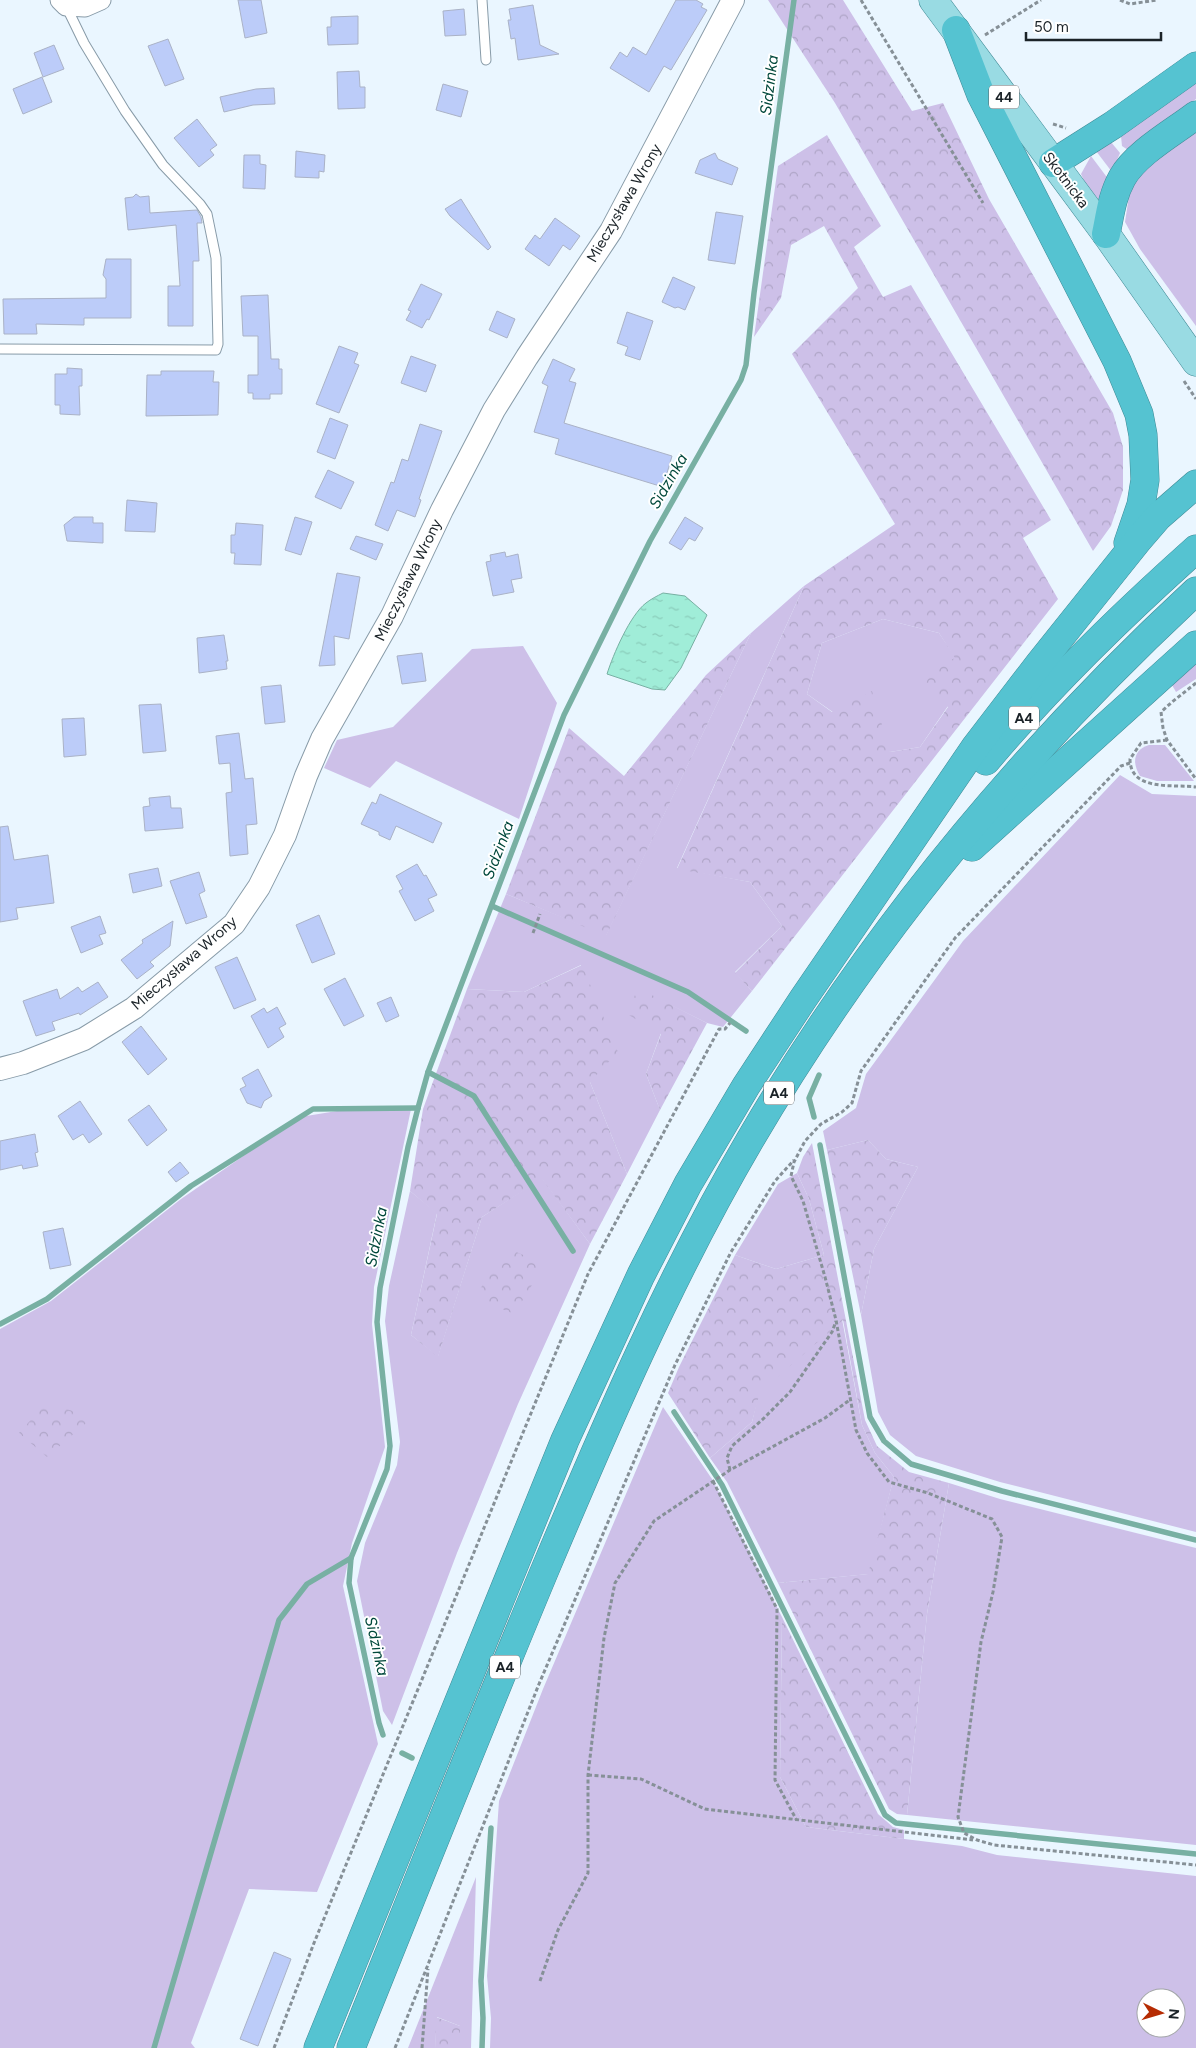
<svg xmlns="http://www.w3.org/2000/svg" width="1196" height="2048" font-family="Figtree,sans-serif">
<defs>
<pattern id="forest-crowns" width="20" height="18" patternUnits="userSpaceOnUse" patternTransform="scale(1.25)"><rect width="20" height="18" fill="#cdc0e8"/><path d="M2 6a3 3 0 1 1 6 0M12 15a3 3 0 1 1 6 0" fill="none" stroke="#afa5c7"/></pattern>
<pattern id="water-ripples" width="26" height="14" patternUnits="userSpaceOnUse" patternTransform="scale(1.25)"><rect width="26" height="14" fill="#a0edd8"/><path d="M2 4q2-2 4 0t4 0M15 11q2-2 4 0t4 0" fill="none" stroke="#89cbb9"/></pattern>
</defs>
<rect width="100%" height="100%" fill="#eaf6ff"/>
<g fill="#cdc0e8" fill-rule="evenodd">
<path d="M1196,79V99L1128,150L1122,146L1121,136Z"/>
<path d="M1196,122V326L1140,249L1125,222L1131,183Z"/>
<path d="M1111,142L1120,153L1112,172L1096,151Z"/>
<path d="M1091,156L1109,180L1102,203L1087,187L1081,174Z"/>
<path d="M804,586L677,868L750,882L782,926L735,972L752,991L723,1027L707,1023L638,989L661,1033L646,1074L660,1110L627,1174L590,1082L581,965L524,992L467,989L506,894L606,935L751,633Z"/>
<path d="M883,619L939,633L956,658L948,706L920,747L890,752L807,694L822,643Z"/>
<path d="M523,646L557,703L519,819L396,761L370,788L324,768L337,740L393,727L472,649Z"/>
<path d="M1196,663V679L1176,692L1172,685Z"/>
<path d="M1149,745H1165L1194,781H1157L1140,776C1132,763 1133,750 1149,745Z"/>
<path d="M1120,775L1152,794L1196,796V1532L1000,1482L916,1456L890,1435L878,1412L861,1315L874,1249L918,1167L886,1159L868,1140L827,1150L823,1131L856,1108L866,1074L963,941Z"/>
<path d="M411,1109L374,1287L372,1324L385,1447L352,1543L343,1586L378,1744L317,1892L249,1889L191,2043L195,2048H0V1329L51,1301L181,1199L300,1117L337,1111Z"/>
<path d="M797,1173L809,1199L824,1255L776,1269L735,1255L778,1184Z"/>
<path d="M542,1178L590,1244L518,1404L457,1553L392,1725L383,1711L357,1581L365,1543L397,1465L400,1442L385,1321L389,1286L410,1191L437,1213L411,1335L438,1356L482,1217Z"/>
<path d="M842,1319L862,1425L875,1453L894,1477L869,1574L778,1583L727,1482L710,1458L752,1422L759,1392Z"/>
<path d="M663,1407L712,1479L782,1617L780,1777L806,1827L962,1846L997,1855L1196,1876V2048H490L491,2018L487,1976L499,1801L543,1689ZM1146,1998H1176V2028H1146Z"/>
<path d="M949,1483L1000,1499L1196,1548V1845L907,1815L927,1614Z"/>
<path d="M476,1877L471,2048H460V2026L437,2017L435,2048H408Z"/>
</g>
<g fill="url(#forest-crowns)" fill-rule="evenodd">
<path d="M768,0H843L912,111L943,103L989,199L1113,413L1123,447V490L1111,526L1093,551L835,103Z"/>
<path d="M827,135L881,226L854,247L883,297L911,285L1051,520L1023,538L1058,599L752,991L735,973L782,926L750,882L677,869L804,586L895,524L792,354L858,288L824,226L791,245L781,298L754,337L778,166ZM883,619L939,633L955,658L914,676L948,707L920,747L890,752L872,691L832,712L807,694L822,643Z"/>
<path d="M751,633L606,936L506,894L569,728L624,776L706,675Z"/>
<path d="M582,965L618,1052L590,1082L627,1174L590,1244L542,1179L482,1217L438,1357L411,1335L437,1214L410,1191L423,1109L467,989L524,992Z"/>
<path d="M638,988L707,1023L660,1110L646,1074L661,1034L627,1014Z"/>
<path d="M868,1140L886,1159L918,1167L874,1249L861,1315L827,1150Z"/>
<path d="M812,1143L865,1420L877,1446L909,1472L949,1483L927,1614L907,1815L897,1814L889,1809L778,1583L868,1574L894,1477L875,1453L862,1425L843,1320L760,1392L752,1422L710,1458L668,1393L679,1367L735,1255L776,1269L824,1255L809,1199L797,1173L803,1157Z"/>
<path d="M509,1249L545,1264L514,1314L474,1297Z"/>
<path d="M46,1403L93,1417L47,1457L19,1433Z"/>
<path d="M782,1617L878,1814L893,1827L904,1830V1839L806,1827L780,1777Z"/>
<path d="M436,2017L460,2026V2048H435Z"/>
</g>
<path fill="url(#water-ripples)" stroke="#78b0a3" d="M663,593L685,596L707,615L681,668L665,690L652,689L607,674C613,655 630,615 646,603C651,599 657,596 663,593Z"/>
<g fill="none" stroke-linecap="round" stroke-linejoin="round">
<g stroke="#78b0a3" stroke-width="5.5">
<path d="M492,906L688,992L746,1031"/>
<path d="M428,1072L474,1096L573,1251"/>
<path d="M814,1117L809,1098L819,1075"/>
<path d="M820,1145L870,1417L884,1441L911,1464L1002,1491L1196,1540"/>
<path d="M0,1324L47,1299L191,1186L313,1109L418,1108"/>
<path d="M674,1412L722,1485L885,1815L896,1823L1196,1854"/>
<path d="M383,1735L379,1723L349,1583L351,1558L387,1469L390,1446L377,1322L380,1288L408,1147L418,1108L428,1072L564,715L650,541L741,380L746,365L754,293L794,0"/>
<path d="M402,1753L412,1758"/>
<path d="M154,2048L279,1620L307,1584L351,1558"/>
<path d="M482,2048L483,2018L481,1981L491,1828"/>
</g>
</g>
<g fill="#bcccf9" stroke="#aab2c6">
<path d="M238,0H261L267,33L245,38Z"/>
<path d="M676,0H696L703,4L701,7L707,10L671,70L664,66L649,92L610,68L620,52L627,57L633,47L646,55Z"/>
<path d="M533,5L540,45L559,54L518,60L515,38L511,39L508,20H511L509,9Z"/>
<path d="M464,9L466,35L445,36L443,11Z"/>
<path d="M358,16V44L328,45L327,27H331V17Z"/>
<path d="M168,39L184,79L165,86L148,46Z"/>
<path d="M54,45L64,69L43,77L34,53Z"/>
<path d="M359,71L360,87H365V108L338,109L337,72Z"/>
<path d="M42,77L52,102L23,114L13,89Z"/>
<path d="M443,84L468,91L461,117L436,110Z"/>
<path d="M274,88L275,104L253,105L224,112L220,97L256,89Z"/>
<path d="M197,119L217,145L210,150L214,155L199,167L174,138Z"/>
<path d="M296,151L325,155L324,172L319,171V178L295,177Z"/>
<path d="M715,153L718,159L738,168L732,185L695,173L700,160Z"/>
<path d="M244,155H260V164L266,165L265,189L243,188Z"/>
<path d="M136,194L140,197L149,196L150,213L197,210L201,217L202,223H197L199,261H193V326H168V286H180L176,225L128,230L125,198L133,197Z"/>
<path d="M461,199L491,247L488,250L450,216L445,209Z"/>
<path d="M716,212L743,216L735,264L708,260Z"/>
<path d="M555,218L580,236L570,250L563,245L549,266L525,249L535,235L540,239Z"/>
<path d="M106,259H131V318H84V325L36,324L37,334H4L3,299L106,298V279L103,275Z"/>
<path d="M673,277L695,287L685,310L678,307L675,308L662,302Z"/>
<path d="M421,284L442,294L429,320L427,319L422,328L406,320L411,311L408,310Z"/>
<path d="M268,295L271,359H279V369H282V394H270V399H253V393H248V375H258V336H243L241,296Z"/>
<path d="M497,311L515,319L507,338L489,330Z"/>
<path d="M627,312L653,321L640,360L625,355L628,347L617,343Z"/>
<path d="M339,346L358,353L354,363L359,365L339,413L316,404Z"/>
<path d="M411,356L436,365L426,392L401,383Z"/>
<path d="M553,359L575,369L569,381L576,383L564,423L672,456L663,487L555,454L559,439L534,432L548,386L542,383Z"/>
<path d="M67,368L82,369V386H79L80,415L60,414V405H55V374H67Z"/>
<path d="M161,371H214L213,382H219L218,415L146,416L147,375H161Z"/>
<path d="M330,418L348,425L335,459L317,452Z"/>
<path d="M420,424L442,431L419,499L421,500L415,517L397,510L388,531L375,525L391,482L394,483L402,459L408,461Z"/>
<path d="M328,470L354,482L341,509L315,497Z"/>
<path d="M127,500L157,503L155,532L125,531Z"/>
<path d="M74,517H93V523H103V543L67,541L64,525Z"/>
<path d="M295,517L312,522L301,555L285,550Z"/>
<path d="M685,517L703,528L695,541L689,538L681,550L669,543Z"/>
<path d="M236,523L263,525L261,565L234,564L235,553H231V535H235Z"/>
<path d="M356,536L383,544L376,560L350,549Z"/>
<path d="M505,552L506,557L518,554L522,578L511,580L514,592L493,596L486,562L491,561L490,555Z"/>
<path d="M337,573L360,577L349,639L334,636L335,665L319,666Z"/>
<path d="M224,635L228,661H226L227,669L199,673L197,638Z"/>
<path d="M422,653L426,681L402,684L397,656Z"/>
<path d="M281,685L285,722L265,724L261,687Z"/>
<path d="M161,704L166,751L143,753L139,705Z"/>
<path d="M84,718L86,755L64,757L62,719Z"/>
<path d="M239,733L245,779L253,778L257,824L246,825L248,854L230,856L226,793L232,792L230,763L219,764L216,736Z"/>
<path d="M380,794L442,823L433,843L396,826L390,840L379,835V832L361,824L372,802L376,804Z"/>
<path d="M170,796L171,808H181L183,828L145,831L143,807L150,806L149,798Z"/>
<path d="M8,826L14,860L48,855L54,903L16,908L18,919L0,922V827Z"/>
<path d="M417,864L424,876L426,875L437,895L428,899L434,911L415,921L399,891L403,889L396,876Z"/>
<path d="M158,868L162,886L133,893L129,874Z"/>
<path d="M199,872L205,891L199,894L207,917L186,924L170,881Z"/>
<path d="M319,915L335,954L312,963L296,925Z"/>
<path d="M100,916L106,933L99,935L103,944L81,953L71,927Z"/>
<path d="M173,921L170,946L150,962L154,966L137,979L121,960L143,943L142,940Z"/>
<path d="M237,957L256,1000L234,1009L215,967Z"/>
<path d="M345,978L364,1016L344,1026L324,989Z"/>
<path d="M98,982L108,997L80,1015L79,1013L52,1022L55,1030L36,1036L23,1001L57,989L60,999L78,987L82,992Z"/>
<path d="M391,997L399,1016L386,1022L377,1003Z"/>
<path d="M277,1007L286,1024L279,1028L284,1037L268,1048L251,1016L264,1008L267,1013Z"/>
<path d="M141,1026L167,1059L148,1075L122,1042Z"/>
<path d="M258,1069L272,1096L264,1101L261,1108L247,1103L240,1089L246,1086L242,1078Z"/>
<path d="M80,1101L102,1134L89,1143L83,1134L73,1140L58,1116Z"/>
<path d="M149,1105L167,1130L147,1146L128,1120Z"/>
<path d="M35,1134L38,1152L35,1153L38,1166L23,1169L22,1165L0,1170V1141Z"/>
<path d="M180,1162L189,1173L176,1182L168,1172Z"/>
<path d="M63,1228L71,1265L50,1269L43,1232Z"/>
<path d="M274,1952L291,1959L258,2046L240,2039Z"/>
</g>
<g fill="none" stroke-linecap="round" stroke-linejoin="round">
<defs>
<g id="service">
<path d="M482,0L486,60"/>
<path d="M0,349L216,350L218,344L216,258L207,214L200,204L163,165L125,111L84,43L66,6"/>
</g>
<path id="minor" d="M60,0L66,6L85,7L101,0"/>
<path id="tertiary" d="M0,1069L23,1063L84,1039L134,1008L234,924L259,887L285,835L306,776L322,739L392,616L442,510L494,410L527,357L611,231L733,0"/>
<path id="primary" d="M933,0L1106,234L1196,362"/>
<g id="motorway">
<path d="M956,30L981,95L1117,361L1139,414L1143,435L1145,480L1141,505L1128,543"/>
<path d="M1053,163L1113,125L1196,66"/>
<path d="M1106,234C1110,215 1112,196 1122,178C1136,153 1174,132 1196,115"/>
<path d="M986,761C1050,685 1122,615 1196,549"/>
<path d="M972,847L1196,645"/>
<path d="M318,2048L565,1440L641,1275L688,1184L746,1086L803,999L976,746L1039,664L1139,539L1158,517L1196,484"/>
<path d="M351,2048C415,1889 478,1730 544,1572C606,1425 669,1278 750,1140C870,935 1022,752 1196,591"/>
</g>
</defs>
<use href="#service" stroke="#889ba8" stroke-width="11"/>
<use href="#minor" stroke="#889ba8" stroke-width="21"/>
<use href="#tertiary" stroke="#889ba8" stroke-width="24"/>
<use href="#primary" stroke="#418b96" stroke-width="29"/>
<use href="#motorway" stroke="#418b96" stroke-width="29"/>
<g stroke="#869097" stroke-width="3" stroke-dasharray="4 2.5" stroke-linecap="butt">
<path d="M861,0L983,203"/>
<path d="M1120,0L1130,4L1157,0"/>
<path d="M985,35L1041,0"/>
<path d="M1053,124L1066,128"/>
<path d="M1184,381L1196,399"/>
<path d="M1196,683L1172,702L1161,712L1163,728L1167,740L1196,779"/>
<path d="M1167,740L1141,743L1130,759C1130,792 1174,784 1196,787"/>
<path d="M1130,763L1121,766L955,938L861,1071L852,1103L842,1112L821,1124L805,1141L794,1162L791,1176L803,1201L825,1277L836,1320L856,1430L867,1453L889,1482L928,1493L992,1519L1002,1537L993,1592L981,1642L958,1817L964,1833L977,1840L994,1845L1196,1865"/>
<path d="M533,933L540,914"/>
<path d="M730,1470L727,1458L732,1446L762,1420L790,1392L832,1332L836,1321"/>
<path d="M713,1481L777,1609L775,1780L796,1819"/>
<path d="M588,1775L641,1779L705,1809L973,1840"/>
<path d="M540,1981L558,1930L588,1873V1775L604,1638L615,1583L654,1521L730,1470L825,1418L851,1399"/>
<path d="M274,2048L314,1943L588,1274L719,1029H725L730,1023"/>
<path d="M395,2048L539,1684L675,1365L731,1252L775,1181L794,1160"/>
<path d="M422,2048L428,1969"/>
</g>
<use href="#service" stroke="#fff" stroke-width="9"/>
<use href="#minor" stroke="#fff" stroke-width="19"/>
<use href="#tertiary" stroke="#fff" stroke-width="22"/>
<use href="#primary" stroke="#99dbe3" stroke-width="28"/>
<use href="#motorway" stroke="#55c3d1" stroke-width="28"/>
</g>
<g text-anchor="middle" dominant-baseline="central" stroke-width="4" stroke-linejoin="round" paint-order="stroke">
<g fill="#fff" stroke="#5f6568" stroke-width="1">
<rect x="989" y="85.5" width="30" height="23" rx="4"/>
<rect x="1009" y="706.5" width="30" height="23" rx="4"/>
<rect x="764" y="1081.5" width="30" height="23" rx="4"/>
<rect x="490" y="1655.5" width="30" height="23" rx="4"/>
</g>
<g font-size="14" font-weight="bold" fill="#1b2328">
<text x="1004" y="97">44</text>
<text x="1024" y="718">A4</text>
<text x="779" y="1093">A4</text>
<text x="505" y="1667">A4</text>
</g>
<g font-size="15" fill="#1b2328" stroke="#fff">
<text transform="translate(1066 180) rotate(53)">Skotnicka</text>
<text transform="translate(624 203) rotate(-60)">Mieczysława Wrony</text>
<text transform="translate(408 580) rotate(-64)">Mieczysława Wrony</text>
<text transform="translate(184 963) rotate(-41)">Mieczysława Wrony</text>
</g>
<g font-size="16" font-style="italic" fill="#01483b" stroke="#fff">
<text transform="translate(769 85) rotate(-83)">Sidzinka</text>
<text transform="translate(668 481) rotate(-60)">Sidzinka</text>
<text transform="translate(498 850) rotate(-69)">Sidzinka</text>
<text transform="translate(376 1237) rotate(-79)">Sidzinka</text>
<text transform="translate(377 1646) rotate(77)">Sidzinka</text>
</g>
</g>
<g transform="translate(1161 2013) rotate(95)"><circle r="24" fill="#ffffff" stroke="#a4a7a9"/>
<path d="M0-4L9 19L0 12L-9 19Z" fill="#b62c03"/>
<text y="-8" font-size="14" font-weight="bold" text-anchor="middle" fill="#1b2328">N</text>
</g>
<path d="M1026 32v8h135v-8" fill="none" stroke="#1b2328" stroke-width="2.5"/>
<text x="1034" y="32" font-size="15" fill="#1b2328" stroke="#ffffff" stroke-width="4" paint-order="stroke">50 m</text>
</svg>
